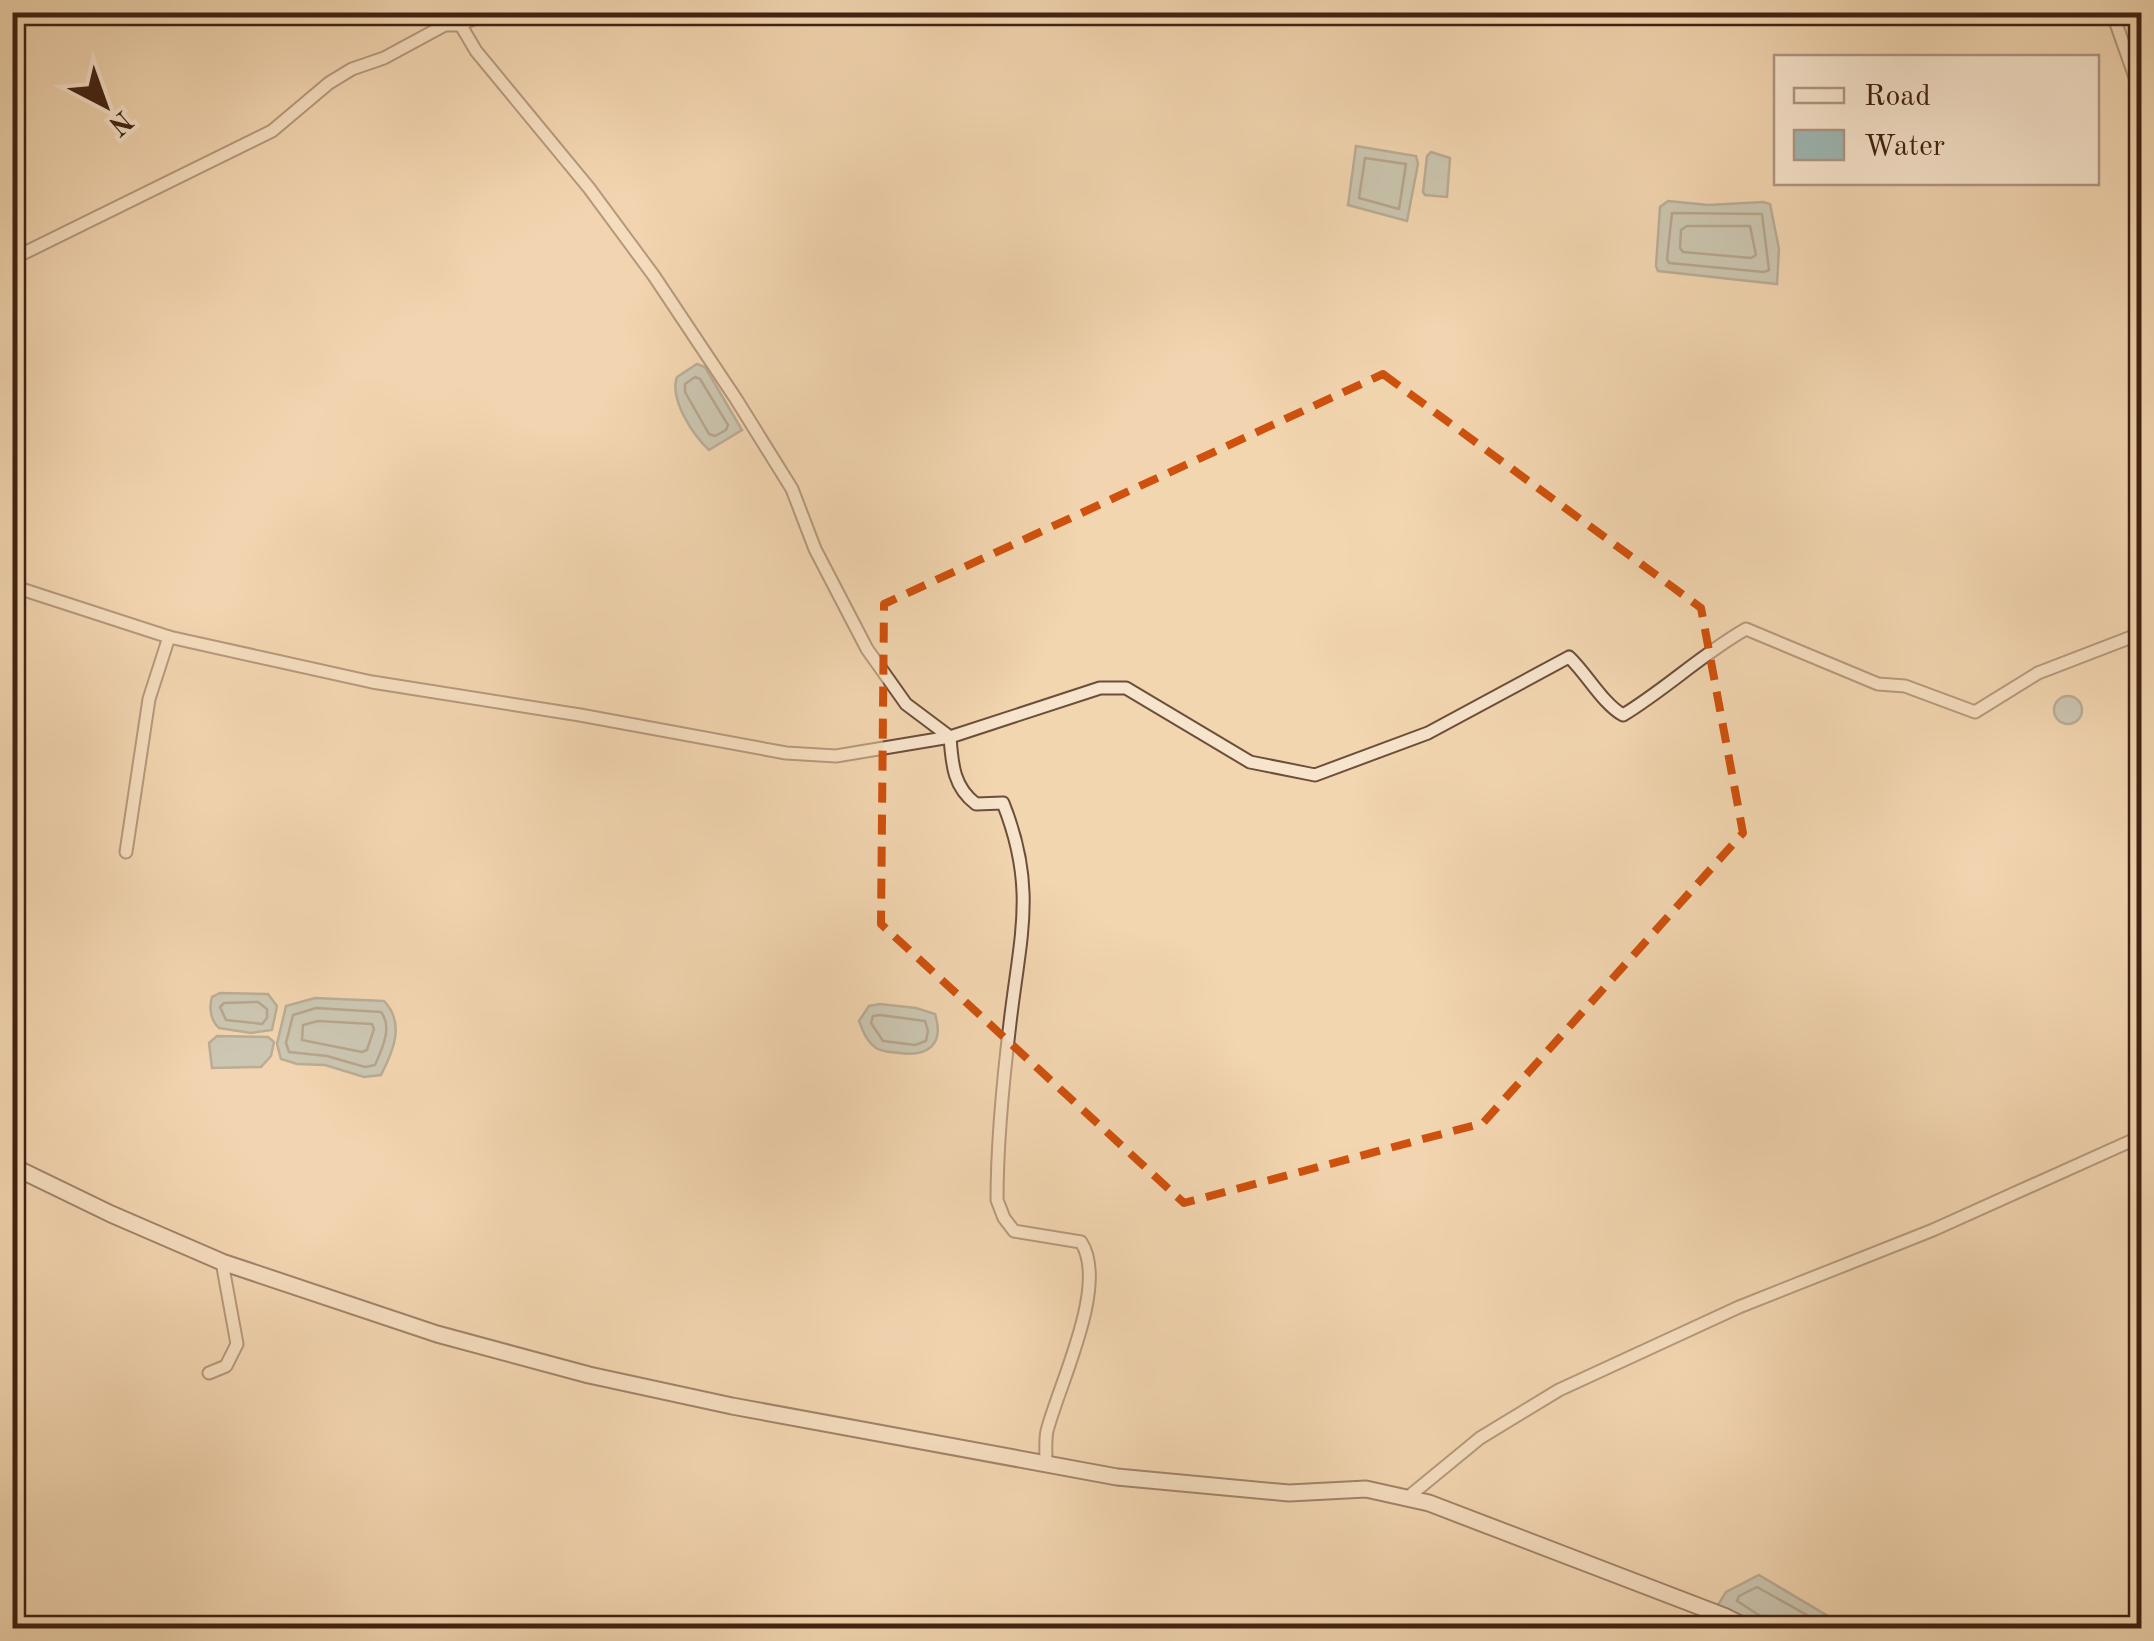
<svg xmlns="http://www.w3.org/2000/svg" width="2154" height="1641" font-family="'Old Standard TT',serif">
<rect width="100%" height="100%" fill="#f2d6b0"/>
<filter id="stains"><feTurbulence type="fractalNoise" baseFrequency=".002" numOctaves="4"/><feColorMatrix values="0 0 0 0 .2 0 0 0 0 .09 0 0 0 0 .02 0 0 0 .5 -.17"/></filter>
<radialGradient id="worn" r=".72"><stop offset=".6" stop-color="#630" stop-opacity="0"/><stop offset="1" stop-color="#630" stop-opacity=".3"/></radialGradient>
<g fill="#9db7b3" stroke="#787b73" stroke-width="2.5">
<path d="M1356,146L1416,156L1418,164L1407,221L1348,205Z"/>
<path d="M1431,152L1450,158L1447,197L1425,195L1423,192L1427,156Z"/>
<path d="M1668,201L1708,205L1763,202L1770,204L1779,249L1777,284L1658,271L1656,266L1660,207Z"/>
<path d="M697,364L705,367L742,430L709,450C693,435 669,399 677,377Z"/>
<circle cx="2068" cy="710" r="14"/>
<path d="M220,993L268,994L277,1006L272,1030L251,1033L219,1028C210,1020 209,1007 212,997Z"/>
<path d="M315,998L384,1001C405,1023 394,1050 381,1075L364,1077L325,1065L297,1064L281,1059L277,1044L286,1006Z"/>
<path d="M880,1004L916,1008L935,1014C945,1045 927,1057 899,1053C891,1052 882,1052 876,1048C866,1041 863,1031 859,1021L869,1006Z"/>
<path d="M217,1036L268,1037L274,1042L271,1056L261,1067L212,1068L209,1043Z"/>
<path d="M1759,1575L1848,1628H1764L1718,1605L1726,1592Z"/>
</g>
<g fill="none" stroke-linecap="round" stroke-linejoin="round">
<g stroke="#6f6c63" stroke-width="2.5">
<path d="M1365,158L1406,164L1399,209L1359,198Z"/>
<path d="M1672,213L1762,214L1769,270L1764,272L1669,263L1667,259Z"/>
<path d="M1687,226H1750L1756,255L1751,258L1683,252L1680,248L1681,230Z"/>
<path d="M695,377L700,379L728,425L726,430L715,436L709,434L685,392V384Z"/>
<path d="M258,1002L267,1009V1018L262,1024L226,1020L220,1007L224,1003Z"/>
<path d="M316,1008L381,1012C393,1027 382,1049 375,1065L365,1067L327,1056L289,1052L286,1043L293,1015Z"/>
<path d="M880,1015L925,1021L928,1031L926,1041L915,1045L883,1041L871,1023L873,1016Z"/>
<path d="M318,1021L372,1024L374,1029L367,1050L362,1052L302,1040L303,1025Z"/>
<path d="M1766,1628L1762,1617L1737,1601L1739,1596L1757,1587L1830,1628"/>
</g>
<defs>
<g id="street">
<path d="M453,12L476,51L589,188L654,276L736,399L792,489L815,549L867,649L906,704L950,737C952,763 953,787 976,804L1003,803C1037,888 1020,936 1010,1023C1003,1081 997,1142 997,1200L1004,1218L1014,1231L1081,1242C1109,1285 1059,1384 1047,1431C1045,1440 1046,1452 1046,1462"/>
<path d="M2112,12L2142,97"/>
<path d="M12,259L272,131L329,83L352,69L384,58L445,25H458L492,12"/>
<path d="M12,586L169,637L372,682L580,715L786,753L836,756L950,737L1100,688H1126L1250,762L1315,775L1428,733L1569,657C1587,674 1603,704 1623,715C1666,689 1702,654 1746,629L1878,684L1905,686L1975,712L2038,673L2142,633"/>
<path d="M126,852L149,699L169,637"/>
<path d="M209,1373L226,1366L237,1344L222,1262"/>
<path d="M1407,1498L1480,1438L1559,1390L1739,1307L1933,1230L2142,1136"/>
</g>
<path id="secondary" d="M12,1166L111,1214L222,1262L437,1334L589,1375L732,1406L1117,1477L1289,1493L1366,1489L1429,1503L1724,1616L1748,1628"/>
</defs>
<use href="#street" stroke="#6d4e3a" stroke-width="15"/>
<use href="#secondary" stroke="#412113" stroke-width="19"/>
<use href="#street" stroke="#f7e4cc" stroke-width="11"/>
<use href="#secondary" stroke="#f7e4cc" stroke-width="15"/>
</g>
<path d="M0 0H2154V1641H0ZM1383,374L1701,608L1743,833L1483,1123L1184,1203L881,924L884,604Z" fill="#f2d6b0" fill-opacity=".55" fill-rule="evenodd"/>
<path fill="none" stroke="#cf510d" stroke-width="8" stroke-dasharray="20 12" stroke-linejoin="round" d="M1383,374L1701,608L1743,833L1483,1123L1184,1203L881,924L884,604Z"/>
<rect width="2154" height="1641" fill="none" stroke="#f2d6b0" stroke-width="50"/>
<rect x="15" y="15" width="2124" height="1611" fill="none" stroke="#412113" stroke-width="5"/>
<rect x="25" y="25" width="2104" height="1591" fill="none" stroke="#412113" stroke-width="2.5"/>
<rect x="1774" y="55" width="325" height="130" fill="#f7e4cc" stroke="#ae9682" stroke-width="2.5"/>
<rect x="1794" y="88" width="50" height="15" fill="#f7e4cc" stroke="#ae9682" stroke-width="2.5"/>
<text x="1864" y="105" font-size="30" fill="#412113">Road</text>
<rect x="1794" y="130" width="50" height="30" fill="#9db7b3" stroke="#ae9682" stroke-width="2.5"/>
<text x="1864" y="155" font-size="30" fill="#412113">Water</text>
<g transform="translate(105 105) rotate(139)" stroke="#f7e4cc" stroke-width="8" paint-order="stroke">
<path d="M0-8L18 38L0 25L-18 38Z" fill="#412113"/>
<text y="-15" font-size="28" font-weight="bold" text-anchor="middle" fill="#412113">N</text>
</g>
<rect width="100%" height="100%" filter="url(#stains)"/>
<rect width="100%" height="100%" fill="url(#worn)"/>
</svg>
